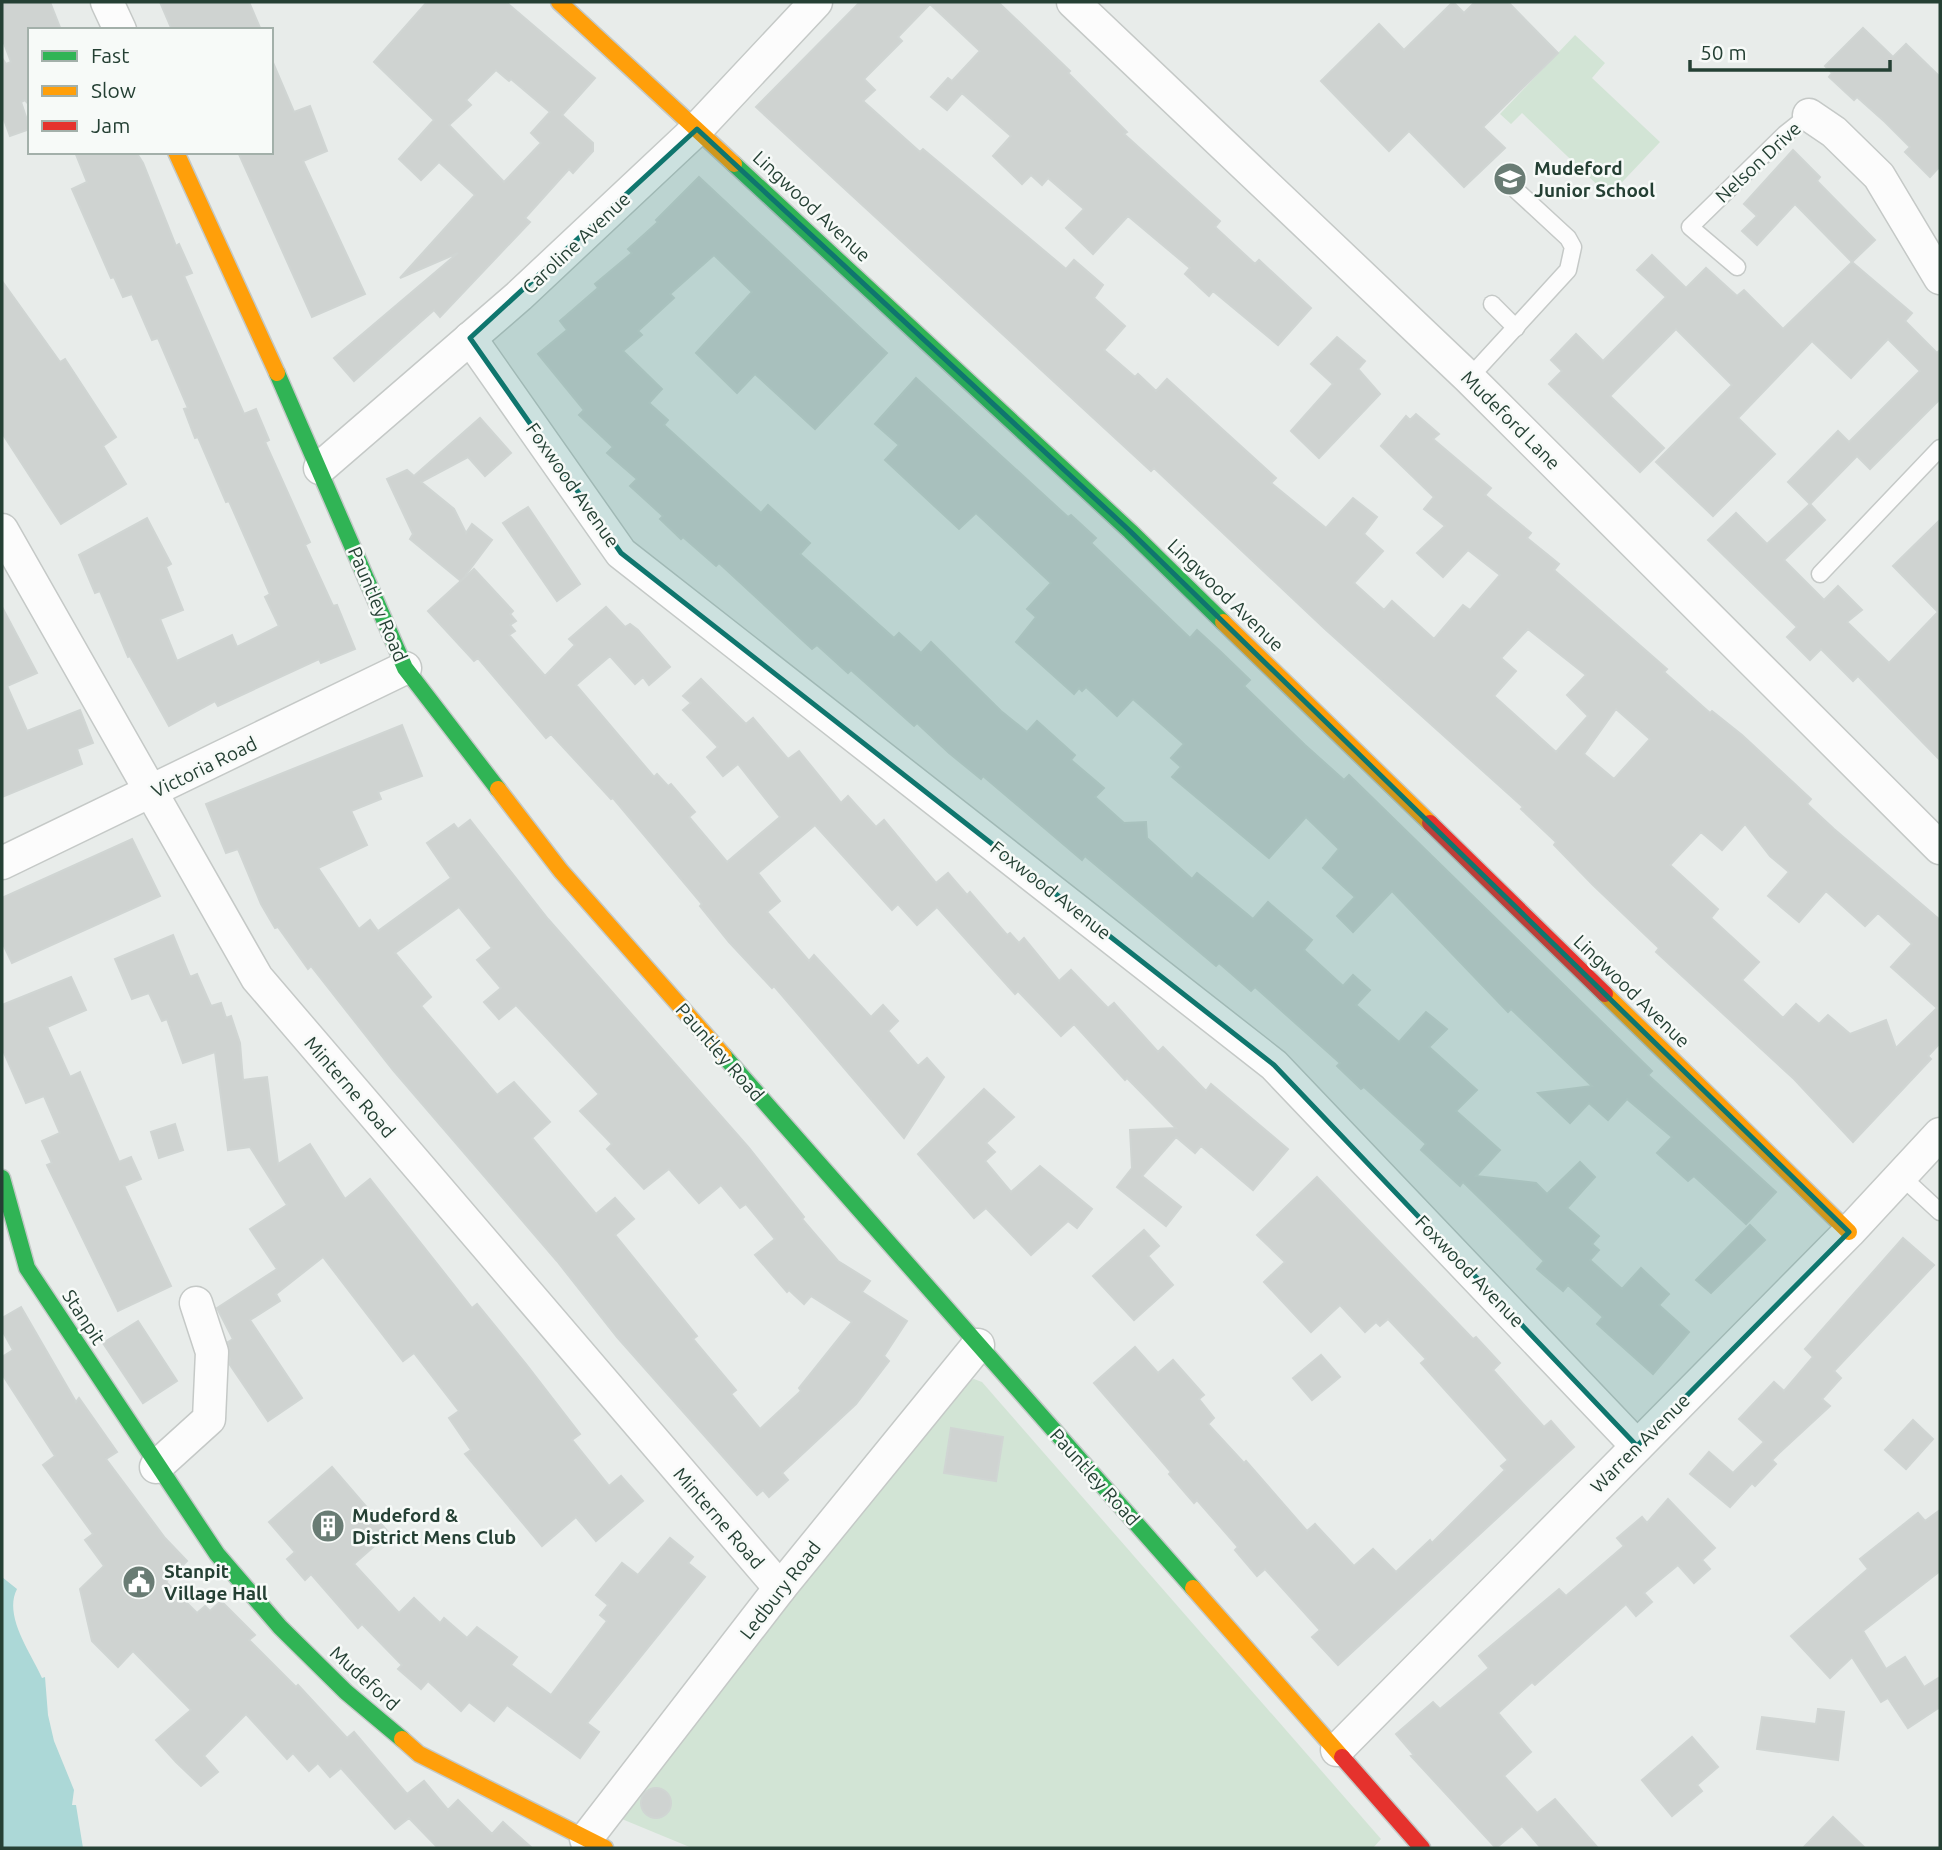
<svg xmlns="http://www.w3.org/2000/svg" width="1942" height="1850" font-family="Ubuntu,sans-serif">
<rect width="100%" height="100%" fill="#e8ecea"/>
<g fill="#d2e4d5">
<path d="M1575,35L1605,63L1592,78L1660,142L1609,196L1522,113L1511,124L1500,114Z"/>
<path d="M974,1379L982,1382L1381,1839L1373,1848H692L617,1817L959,1384Z"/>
</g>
<path fill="#acd8d7" d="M2,1577L17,1589C3,1616 31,1653 42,1678L45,1677L48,1715L54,1741L74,1790L72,1805H76L83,1848H2Z"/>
<g fill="#cfd3d1" stroke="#d0d5d3" stroke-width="2" fill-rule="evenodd">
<path d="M2,2H50L61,30H30V106L25,100L21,102L30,129L10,136L2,114V58L6,64L11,62L2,38Z"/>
<path d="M160,2H249L261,30H172Z"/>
<path d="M427,2H506L595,78L562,115L593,143V151L573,173L569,169L525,218L530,222L440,317L434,310L354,381L334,358L458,253L400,278L475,195L439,162L421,180L399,159L434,120L374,62ZM496,70L509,81L511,79L550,112L531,133L541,143L504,182L449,125L471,105L466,100Z"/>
<path d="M860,2H998L1070,71L1068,73L1127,132L1124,134L1220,221L1215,227L1255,264L1259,260L1311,308L1278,345L1213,291L1209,296L1185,274L1190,268L1128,216L1093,254L1066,228L1084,209L1048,178L1042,185L1031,175L1022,184L993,156L1011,136L962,93L947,110L931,97L948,78L952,81L980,51L930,4L898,37L902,41L864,79L875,90L863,101L920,152L923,149L1066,269L1074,260L1103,285L1094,298L1125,326L1104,350L1135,377L1138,374L1156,391L1167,379L1276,478L1271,483L1326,528L1353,498L1377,517L1364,534L1383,551L1354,583L1384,610L1392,601L1434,639L1463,605L1470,610L1500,575L1468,550L1443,577L1417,553L1445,526L1424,509L1434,497L1381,446L1406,416L1410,420L1416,414L1439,434L1433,439L1491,488L1485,495L1531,533L1527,538L1559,564L1554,570L1667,669L1664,672L1710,713L1712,711L1742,735L1811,799L1807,804L1834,829L1940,920V1043L1928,1056L1931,1059L1853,1142L1794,1079L1656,952L1659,948L1593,885L1554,845L1556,842L1521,809L1523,807L1325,629L1154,468L1151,471L756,107ZM1528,629L1586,675L1567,695L1588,716L1556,752L1494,696L1516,671L1501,658ZM1616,709L1650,739L1614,779L1584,754ZM1745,824L1770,856L1789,872L1768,896L1799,922L1826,891L1865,926L1878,913L1912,944L1891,967L1937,1008L1896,1048L1886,1020L1850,1034L1828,1015L1819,1024L1796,1004L1783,1018L1742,980L1759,962L1711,918L1718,909L1670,865L1701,832L1722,850Z"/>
<path d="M1453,2L1464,13L1475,2H1508L1558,53L1483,127L1505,148L1464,187L1409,131L1389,151L1321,81L1379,24L1404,50Z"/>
<path d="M1863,28L1893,57L1906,44L1940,77V166L1930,177L1905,152L1910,147L1885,122L1857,97L1854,100L1829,77L1832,73L1825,66Z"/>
<path d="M271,58L294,112L310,106L327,151L303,161L365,294L312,317L238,152H271Z"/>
<path d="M1793,150L1820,177L1817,181L1875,240L1852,262L1795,204L1757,245L1742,231L1757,216L1744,204Z"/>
<path d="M75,152H136L143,163L176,246L179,244L192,273L184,276L244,414L256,409L269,440L265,442L310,542L305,545L333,606L337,605L355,649L321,663L319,659L218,706L215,701L169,726L130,656L128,657L100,591L95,593L79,555L147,518L171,564L166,567L183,610L160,619L177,661L232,635L237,647L279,626L265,597L270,594L229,501L226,502L198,437L195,438L184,409L188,408L158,338L152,340L132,294L123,297L114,277L111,278L72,189L87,182Z"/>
<path d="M699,177L887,353L815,429L755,374L737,393L696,353L752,292L714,255L670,294L674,298L638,331L642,335L623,351L662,389L649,403L668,420L664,425L761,513L768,505L810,543L800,554L894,638L899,633L921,653L931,642L1001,711L1027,732L1037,721L1075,755L1071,760L1104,788L1095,797L1124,823L1146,822L1147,838L1192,879L1197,873L1253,919L1268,902L1312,940L1304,950L1343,986L1353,975L1370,990L1356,1005L1399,1042L1426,1012L1447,1029L1429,1047L1477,1090L1456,1111L1500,1150L1476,1176L1536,1183L1547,1194L1580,1162L1595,1177L1567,1208L1599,1236L1592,1244L1599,1250L1590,1260L1622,1289L1641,1268L1669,1294L1659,1305L1689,1332L1653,1374L1597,1324L1603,1317L1568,1285L1563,1291L1537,1269L1544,1261L1463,1182L1460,1186L1421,1150L1426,1144L1364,1087L1361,1089L1337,1066L1340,1063L1255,987L1251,991L1219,963L1216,966L1085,856L1082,860L983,776L981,779L949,753L917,723L914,726L851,670L848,673L817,645L812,649L719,563L716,566L683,537L681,539L660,519L663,516L630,486L637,479L607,453L613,447L579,415L584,410L538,354L567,330L560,321L598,288L595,284L632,253L628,249L658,222L656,220Z"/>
<path d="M1652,255L1686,288L1706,268L1737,296L1744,290L1783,329L1852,262L1912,313L1905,321L1937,353L1940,350V399L1870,469L1857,456L1810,504L1788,482L1838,431L1849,442L1920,371L1888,339L1851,378L1812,341L1738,418L1775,454L1713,516L1656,462L1732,385L1676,329L1610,396L1664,448L1640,472L1549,384L1562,371L1551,360L1576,334L1603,361L1666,297L1637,270Z"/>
<path d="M2,281L60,362L65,359L116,437L103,446L126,484L61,524L2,433Z"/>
<path d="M1337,337L1365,361L1358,369L1380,394L1319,458L1291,431L1333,384L1311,364Z"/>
<path d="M916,378L1068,517L1071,515L1096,538L1091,543L1190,638L1197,630L1221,652L1250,680L1244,686L1305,745L1344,780L1349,775L1652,1071L1648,1075L1776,1192L1746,1224L1694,1176L1688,1181L1657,1153L1672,1137L1627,1099L1608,1120L1589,1103L1570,1123L1538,1093L1592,1086L1511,1009L1508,1012L1392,891L1353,932L1337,916L1355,897L1323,868L1339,849L1306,817L1269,858L1172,777L1181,767L1171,758L1184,744L1133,699L1117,716L1086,687L1082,691L1079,688L1074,694L1016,642L1036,617L1027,609L1051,583L976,513L959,529L885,460L899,445L875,424Z"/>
<path d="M480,418L511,453L485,476L468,457L421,482L454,509L466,533L472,524L492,540L461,581L410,539L413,534L387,479L407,470L414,476Z"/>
<path d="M1810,504L1825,520L1784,560L1824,600L1838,586L1862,610L1847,622L1889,663L1938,612L1893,566L1940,520V760L1858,676L1853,681L1821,649L1810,660L1787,637L1797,627L1708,540L1736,513L1767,544Z"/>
<path d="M528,507L580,584L557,601L503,523Z"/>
<path d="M474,569L513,611L510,614L516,621L510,625L515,631L509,635L545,676L575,645L569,639L606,607L625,627L630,624L638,630L670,667L649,685L643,677L635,684L610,656L576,685L654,777L657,774L668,786L671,784L695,812L689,817L727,862L780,817L738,764L723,776L707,757L718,747L683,710L691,703L683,696L701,679L746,724L753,718L788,759L799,751L841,803L848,796L876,827L884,820L936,883L948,873L967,895L970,892L1007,935L1010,933L1019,943L1024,938L1059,981L1071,970L1108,1008L1114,1003L1158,1052L1163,1047L1206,1091L1211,1084L1288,1149L1253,1190L1201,1146L1195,1153L1176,1137L1142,1176L1181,1207L1166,1226L1117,1187L1132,1168L1130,1130L1176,1128L1127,1078L1125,1080L1074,1024L1061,1036L1018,991L1015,994L937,907L917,925L898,904L892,910L815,825L758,873L780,901L767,912L809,961L814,955L871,1017L883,1005L898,1021L888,1031L918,1066L927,1058L944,1077L904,1138L774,986L772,988L729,942L700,906L702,904L613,798L611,799L551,734L546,738L478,658L474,661L428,611Z"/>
<path d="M2,607L37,673L7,686L27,731L80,710L93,743L77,749L82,764L2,797Z"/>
<path d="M402,725L422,776L378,792L381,799L351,811L367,845L318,868L359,929L370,920L378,931L451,878L427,843L454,824L458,829L470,820L548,919L749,1148L804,1217L802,1219L838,1261L870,1281L862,1292L907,1321L884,1356L889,1361L856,1404L782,1473L788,1480L769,1497L763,1490L757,1495L617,1337L557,1261L393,1070L311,966L308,969L278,927L275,928L261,904L238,849L226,853L206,804ZM459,907L492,948L477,960L501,988L484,1002L499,1019L516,1005L599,1094L580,1111L612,1144L607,1149L644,1189L669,1169L699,1203L721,1185L740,1208L746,1204L775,1239L755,1255L787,1292L789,1290L804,1304L811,1296L852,1322L799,1388L801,1391L760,1429L731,1394L736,1390L693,1339L697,1336L615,1235L634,1219L615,1198L596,1214L532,1138L550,1122L514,1082L497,1095L421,1006L431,997L395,953Z"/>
<path d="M132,839L160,896L12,963L2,942V898Z"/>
<path d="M173,935L190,977L197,974L211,1006L221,1003L226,1018L231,1016L240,1043L243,1080L267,1077L278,1164L310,1144L345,1199L370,1179L472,1308L477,1304L526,1364L580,1434L572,1440L609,1486L621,1476L643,1501L596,1541L576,1517L542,1546L465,1454L471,1450L449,1418L459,1411L414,1353L403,1361L323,1257L276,1294L280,1301L250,1320L302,1398L268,1421L230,1365L228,1342L233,1339L217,1308L277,1269L250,1229L287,1205L250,1147L228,1150L215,1052L183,1063L167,1019L162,1021L149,993L132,999L115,959Z"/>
<path d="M71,977L86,1010L47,1027L70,1077L80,1072L119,1162L131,1157L141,1179L124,1186L171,1286L118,1311L47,1165L52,1163L42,1141L60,1133L44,1096L26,1103L2,1048V1005Z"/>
<path d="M984,1089L1014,1117L986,1143L995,1152L985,1161L1011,1192L1040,1166L1092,1209L1077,1228L1068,1221L1031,1255L986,1208L974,1218L918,1154Z"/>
<path d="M175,1124L183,1150L159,1158L151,1132Z"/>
<path d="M1317,1177L1473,1339L1476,1337L1500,1363L1493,1370L1544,1427L1551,1421L1574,1447L1338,1665L1312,1637L1320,1630L1265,1569L1257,1576L1235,1550L1238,1547L1197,1500L1194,1503L1169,1474L1171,1472L1094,1383L1135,1347L1158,1373L1173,1360L1204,1395L1199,1399L1214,1418L1208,1424L1244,1463L1246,1461L1307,1531L1315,1524L1354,1566L1373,1549L1396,1572L1430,1540L1432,1543L1505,1470L1501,1466L1508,1460L1421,1363L1426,1359L1388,1319L1380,1326L1376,1322L1365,1332L1340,1305L1311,1332L1264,1282L1285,1262L1257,1235Z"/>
<path d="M1750,1225L1765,1240L1711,1293L1696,1280Z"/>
<path d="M1144,1230L1159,1246L1148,1256L1173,1285L1134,1320L1093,1276Z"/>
<path d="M1903,1238L1934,1265L1834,1371L1841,1378L1822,1399L1830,1406L1778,1454L1772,1460L1776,1464L1755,1486L1752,1483L1730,1507L1690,1474L1709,1452L1733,1473L1764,1442L1739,1419L1774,1382L1784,1391L1813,1357L1805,1349Z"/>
<path d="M21,1307L76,1402L79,1398L117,1452L106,1459L165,1538L187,1561L166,1582L197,1613L205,1606L210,1611L221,1601L255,1635L249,1640L296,1687L298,1685L347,1738L354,1732L407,1794L424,1781L448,1810L458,1800L492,1834L503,1822L532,1848H438L409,1818L395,1829L341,1768L330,1777L318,1763L309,1771L293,1753L287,1759L246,1714L204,1756L218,1772L201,1786L176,1762L156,1740L191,1710L133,1651L118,1667L92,1641L80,1589L104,1566L85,1540L93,1534L43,1465L55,1456L2,1374V1357L13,1350L2,1330V1318Z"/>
<path d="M138,1321L177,1381L143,1403L103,1343Z"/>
<path d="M1321,1355L1340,1377L1312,1400L1293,1378Z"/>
<path d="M1913,1420L1933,1439L1906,1469L1885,1450Z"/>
<path d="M951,1428L1003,1437L996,1481L944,1473Z"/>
<path d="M332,1467L389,1533L354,1564L399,1613L414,1598L440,1623L444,1618L467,1638L477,1627L517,1657L511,1665L551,1695L607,1621L600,1615L608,1605L596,1595L622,1563L638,1575L670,1538L693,1557L688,1563L705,1577L587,1723L599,1732L580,1758L507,1705L494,1721L469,1702L461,1711L428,1681L421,1689L398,1669L402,1665L362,1624L358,1628L311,1574L305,1580L287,1559L295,1552L269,1522Z"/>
<path d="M1668,1499L1715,1548L1702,1560L1710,1569L1694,1583L1678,1565L1644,1593L1652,1602L1636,1616L1626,1604L1535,1685L1532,1682L1498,1713L1531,1752L1504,1776L1537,1813L1555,1799L1598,1848H1541L1522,1826L1496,1848L1411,1756L1414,1755L1396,1734L1433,1702L1440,1709L1489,1668L1479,1656L1559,1589L1566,1596L1624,1546L1617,1538L1642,1517L1647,1523Z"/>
<path d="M1940,1510V1571L1863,1631L1886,1669L1905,1657L1924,1687L1940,1677V1707L1908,1728L1888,1698L1881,1702L1852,1657L1830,1678L1791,1636L1868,1569L1860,1559L1918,1513L1925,1521Z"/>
<path d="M1818,1709L1844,1712L1838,1760L1757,1749L1762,1717L1816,1724Z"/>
<path d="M1692,1737L1718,1767L1697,1785L1702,1791L1672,1816L1642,1780Z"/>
<circle cx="656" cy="1803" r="15"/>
<path d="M1833,1817L1865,1848H1803Z"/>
</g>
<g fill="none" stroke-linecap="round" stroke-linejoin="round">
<defs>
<g id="lane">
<path d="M1737,267L1690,227L1785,134L1809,115"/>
<path d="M1492,304L1516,328"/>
<path d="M1469,378L1568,270L1573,247L1568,238L1516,190"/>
<path d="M1820,574L1940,448"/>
<path d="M1901,1176L1940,1212"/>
</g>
<g id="street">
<path d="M107,2L120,30"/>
<path d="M1073,2L1469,378L1940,848"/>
<path d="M1809,115L1834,132L1879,176L1940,278"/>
<path d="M470,338L621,553L1274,1065L1637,1446"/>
<path d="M320,468L519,296L697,129L816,2"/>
<path d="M2,530L257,978L780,1588"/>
<path d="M2,863L405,668"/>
<path d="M156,1467L209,1419L212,1352L196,1303"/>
<path d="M1337,1750L1849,1232L1940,1134"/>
<path d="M586,1839L780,1588L978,1345"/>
</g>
<g id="fast">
<path d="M734,164L1130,531L1223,622"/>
<path d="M277,373L405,668L498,789"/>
<path d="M724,1056L1193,1588"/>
<path d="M2,1178L27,1268L217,1554L280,1627L346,1692L402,1739"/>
</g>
<g id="slow">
<path d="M559,2L734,164"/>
<path d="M176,152L277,373"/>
<path d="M1223,622L1430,823"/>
<path d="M498,789L561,871L724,1056"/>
<path d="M1605,994L1849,1232"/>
<path d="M1193,1588L1342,1757"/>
<path d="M402,1739L419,1754L605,1848"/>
</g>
<g id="jam">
<path d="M1430,823L1605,994"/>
<path d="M1342,1757L1422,1848"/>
</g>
</defs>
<use href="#lane" stroke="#c5c9c7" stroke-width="19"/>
<use href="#street" stroke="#c5c9c7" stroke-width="35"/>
<use href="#fast" stroke="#c4c9c7" stroke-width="19"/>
<use href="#slow" stroke="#c4c9c7" stroke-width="19"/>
<use href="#jam" stroke="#c4c9c7" stroke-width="19"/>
<use href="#lane" stroke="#fcfcfc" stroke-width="16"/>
<use href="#street" stroke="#fcfcfc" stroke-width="32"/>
<use href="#fast" stroke="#30b455" stroke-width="16"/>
<use href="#slow" stroke="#ff9f0a" stroke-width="16"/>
<use href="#jam" stroke="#e5322d" stroke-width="16"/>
</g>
<path fill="#0f766e" fill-opacity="0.2" stroke="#0f766e" stroke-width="5" stroke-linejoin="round" d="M697,129L1130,531L1849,1232L1637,1446L1274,1065L621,553L470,338Z"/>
<defs>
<symbol id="school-disc" viewBox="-11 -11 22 22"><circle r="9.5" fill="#697c74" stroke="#f7faf8"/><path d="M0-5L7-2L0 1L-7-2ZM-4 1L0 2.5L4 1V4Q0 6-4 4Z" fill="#fff"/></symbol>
<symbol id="building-disc" viewBox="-11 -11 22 22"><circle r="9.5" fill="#697c74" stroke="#f7faf8"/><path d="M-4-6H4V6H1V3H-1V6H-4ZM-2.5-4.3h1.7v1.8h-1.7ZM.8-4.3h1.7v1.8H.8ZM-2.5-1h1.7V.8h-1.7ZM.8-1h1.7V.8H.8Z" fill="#fff"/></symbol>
<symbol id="civic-disc" viewBox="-11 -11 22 22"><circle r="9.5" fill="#697c74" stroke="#f7faf8"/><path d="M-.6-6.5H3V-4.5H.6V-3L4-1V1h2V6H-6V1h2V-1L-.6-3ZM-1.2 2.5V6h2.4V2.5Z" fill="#fff"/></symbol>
</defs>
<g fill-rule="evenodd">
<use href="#school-disc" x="1491" y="160" width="38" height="38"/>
<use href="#building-disc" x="309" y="1507" width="38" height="38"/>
<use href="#civic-disc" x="120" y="1563" width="38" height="38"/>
</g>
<g text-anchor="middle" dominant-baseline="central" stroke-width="5" stroke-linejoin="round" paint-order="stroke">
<g font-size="19" fill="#254034" stroke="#f7faf8">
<text transform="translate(1758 162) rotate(-43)">Nelson Drive</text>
<text transform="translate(812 206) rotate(43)">Lingwood Avenue</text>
<text transform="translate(576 243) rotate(-43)">Caroline Avenue</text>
<text transform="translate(1511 420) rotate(45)">Mudeford Lane</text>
<text transform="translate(573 485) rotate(55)">Foxwood Avenue</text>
<text transform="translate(1226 595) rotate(44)">Lingwood Avenue</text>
<text transform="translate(378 604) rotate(67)">Pauntley Road</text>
<text transform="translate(204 767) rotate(-26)">Victoria Road</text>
<text transform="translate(1051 890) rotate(38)">Foxwood Avenue</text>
<text transform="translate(1632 991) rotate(44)">Lingwood Avenue</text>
<text transform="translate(720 1052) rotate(49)">Pauntley Road</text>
<text transform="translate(350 1087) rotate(49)">Minterne Road</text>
<text transform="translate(1470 1271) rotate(46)">Foxwood Avenue</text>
<text transform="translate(84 1317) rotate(57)">Stanpit</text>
<text transform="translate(1640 1443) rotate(-45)">Warren Avenue</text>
<text transform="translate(1095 1477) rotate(48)">Pauntley Road</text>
<text transform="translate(719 1518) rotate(49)">Minterne Road</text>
<text transform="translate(780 1590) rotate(-52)">Ledbury Road</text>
<text transform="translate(365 1678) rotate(42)">Mudeford</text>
</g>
<g font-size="19" font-weight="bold" fill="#254034" stroke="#f7faf8" text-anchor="start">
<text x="1534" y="168">Mudeford<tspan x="1534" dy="22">Junior School</tspan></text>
<text x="352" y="1515">Mudeford &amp;<tspan x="352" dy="22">District Mens Club</tspan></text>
<text x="164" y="1571">Stanpit<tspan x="164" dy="22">Village Hall</tspan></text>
</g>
</g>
<rect width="1942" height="1850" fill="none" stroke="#254034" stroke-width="7"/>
<rect x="28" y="28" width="245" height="126" fill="#f7faf8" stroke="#a3b0aa" stroke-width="2"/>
<rect x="42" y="51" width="35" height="10" fill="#30b455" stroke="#a3b0aa" stroke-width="2"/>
<text x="91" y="63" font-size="21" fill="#254034">Fast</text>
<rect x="42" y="86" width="35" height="10" fill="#ff9f0a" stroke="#a3b0aa" stroke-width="2"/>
<text x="91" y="98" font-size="21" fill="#254034">Slow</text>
<rect x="42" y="121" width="35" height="10" fill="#e5322d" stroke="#a3b0aa" stroke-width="2"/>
<text x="91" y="133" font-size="21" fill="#254034">Jam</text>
<path d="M1690 60v10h200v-10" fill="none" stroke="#254034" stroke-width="3.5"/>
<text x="1700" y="60" font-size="21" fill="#254034" stroke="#f7faf8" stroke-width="5" paint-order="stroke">50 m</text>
</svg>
